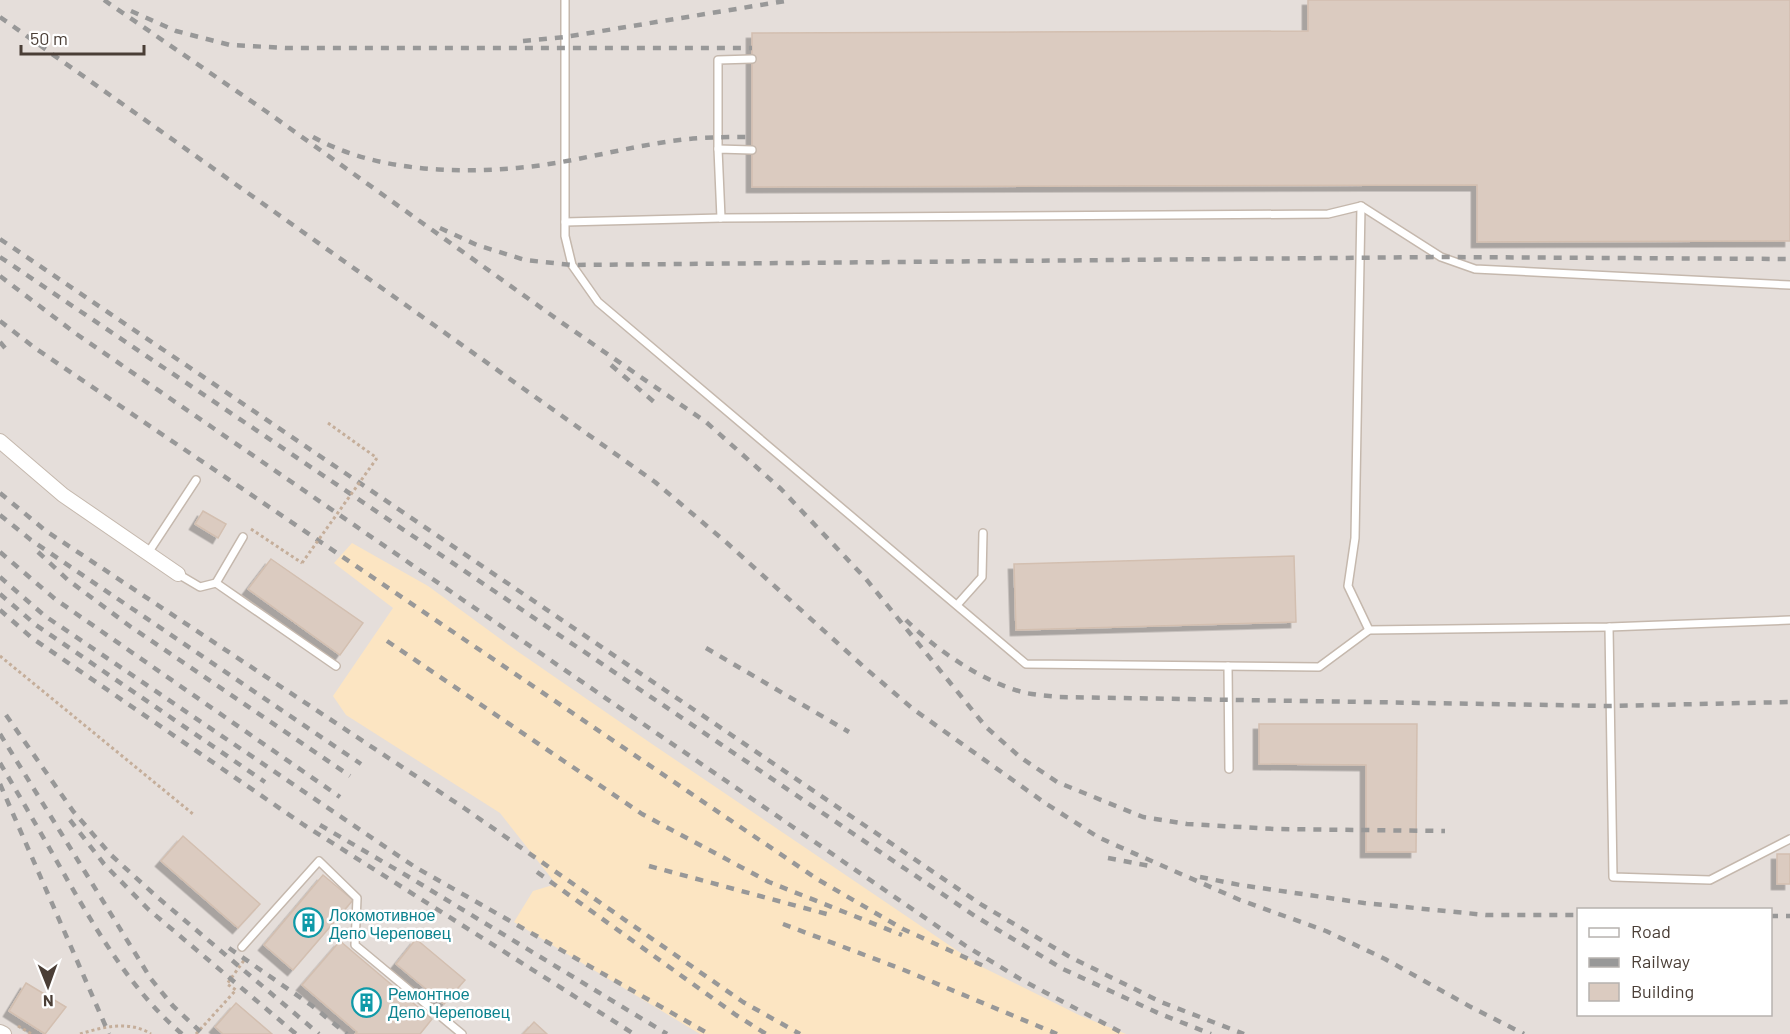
<svg xmlns="http://www.w3.org/2000/svg" width="1790" height="1034" font-family="Barlow,sans-serif">
<defs>
<filter id="shadow"><feDropShadow dx="-5.5" dy="5.5" stdDeviation="0" flood-color="#0004"/></filter>
</defs>
<rect width="100%" height="100%" fill="#f5efe9"/>
<path fill="#e5deda" fill-rule="evenodd" d="M0,0H1790V1034H0ZM1578,910H1770V1014H1578Z"/>
<path fill="#fce5c2" d="M352,543L428,586L517,651L652,744L980,966L1081,1016L1126,1034H700L514,922L533,891L556,884L500,813L346,715L333,696L393,608L334,563Z"/>
<g fill="#dbcbc0" stroke="#d3bfb0" stroke-width="1.5" filter="url(#shadow)">
<path d="M1308,0H1790V241L1477,242V185L752,187V33L1308,31Z"/>
<path d="M203,511L226,524L218,538L195,524Z"/>
<path d="M1294,556L1296,622L1016,630L1014,564Z"/>
<path d="M271,559L363,623L340,655L248,589Z"/>
<path d="M1259,724H1417L1416,852H1366V765L1259,764Z"/>
<path d="M183,836L260,904L238,928L161,861Z"/>
<rect x="1777" y="854" width="13" height="30"/>
<path d="M323,875L353,900L293,970L264,945Z"/>
<path d="M416,939L465,980L444,1004L396,964Z"/>
<path d="M340,941L432,1019L420,1034H355L357,1032L302,985Z"/>
<path d="M26,983L66,1007L45,1034L9,1011Z"/>
<path d="M236,1003L272,1034H223L215,1027Z"/>
<path d="M534,1022L547,1034H523Z"/>
</g>
<g fill="none" stroke-linecap="round" stroke-linejoin="round">
<defs>
<g id="lane">
<path d="M565,0V236L572,265L598,302L1026,664L1319,667L1369,630L1609,627L1790,620"/>
<path d="M718,149V60L752,59"/>
<path d="M1361,206L1355,538L1348,586L1369,630"/>
<path d="M721,218L718,149L752,150"/>
<path d="M565,222L721,218L1328,214L1361,206L1441,257L1475,269L1790,285"/>
<path d="M148,553L196,480"/>
<path d="M178,574L200,587L216,583L336,666"/>
<path d="M216,583L243,537"/>
<path d="M957,605L982,577L983,533"/>
<path d="M1609,627L1613,877L1710,880L1790,839"/>
<path d="M1228,666L1229,769"/>
<path d="M242,947L319,861L357,898L355,945L462,1034"/>
</g>
<g id="street">
<path d="M0,441L63,495L178,574"/>
<path d="M0,1032L4,1034"/>
</g>
</defs>
<use href="#lane" stroke="#c5b8ad" stroke-width="10"/>
<use href="#street" stroke="#c5b8ad" stroke-width="16"/>
<g stroke="#c5ae9a" stroke-width="3" stroke-dasharray="3 3" stroke-linecap="butt">
<path d="M328,423L377,458"/>
<path d="M251,529L302,563"/>
<path d="M0,656L193,814"/>
<path d="M18,1026L32,1034"/>
<path d="M80,1034C103,1027 129,1020 151,1034"/>
<path d="M196,1034L236,990L227,984L245,959"/>
</g>
<use href="#lane" stroke="#fff" stroke-width="7"/>
<use href="#street" stroke="#fff" stroke-width="14"/>
<g stroke="#989898" stroke-width="4.5" stroke-dasharray="8 8" stroke-linecap="butt">
<path d="M104,0L267,112L561,322L706,422L781,489L866,579L986,727L1020,757L1057,782L1143,817L1187,824L1275,829L1445,831"/>
<path d="M131,11L176,31L230,45L287,48H752"/>
<path d="M0,17L655,482L727,543L864,667L913,709L1045,803L1098,837L1113,844L1240,900L1326,931L1385,959L1469,1006L1524,1034"/>
<path d="M523,41L565,37L791,0"/>
<path d="M313,137C373,170 449,174 517,168C575,163 631,145 688,139C709,137 731,137 752,137"/>
<path d="M440,228L477,245L525,260L572,265L1441,257L1790,259"/>
<path d="M0,239L982,905L1070,957L1161,1002L1244,1034"/>
<path d="M0,257L975,916L1063,969L1158,1013L1211,1034"/>
<path d="M0,276L75,333L966,946L1022,980L1124,1034"/>
<path d="M0,321L35,348L817,879L903,929L988,968"/>
<path d="M0,342L5,348"/>
<path d="M611,365L654,402"/>
<path d="M0,493L46,531L464,808L743,1002L800,1034"/>
<path d="M0,515L31,540L361,764"/>
<path d="M0,552L55,599L340,797"/>
<path d="M38,552L68,580L131,627L350,776"/>
<path d="M0,577L45,616L415,867L709,1034"/>
<path d="M0,594L36,625L265,782"/>
<path d="M0,610L32,638L304,825L634,1034"/>
<path d="M906,620C936,650 984,683 1026,693C1037,695 1048,696 1059,697L1610,706L1790,702"/>
<path d="M387,641L642,814L769,882L902,935"/>
<path d="M706,648L849,732"/>
<path d="M6,715L73,811L111,855L156,896L319,1034"/>
<path d="M0,734L151,979L173,1006L203,1034"/>
<path d="M0,763C23,802 46,842 68,881C100,936 133,992 182,1034"/>
<path d="M0,784L109,1034"/>
<path d="M70,820L104,864L148,909L296,1034"/>
<path d="M320,825L409,877L667,1034"/>
<path d="M1108,858L1150,866"/>
<path d="M649,866L834,916"/>
<path d="M537,872L736,1015L766,1034"/>
<path d="M1200,877L1240,885L1364,903L1486,915H1578"/>
<path d="M1770,916H1790"/>
<path d="M783,924L904,970L1057,1034"/>
<path d="M229,948L311,1005L347,1034"/>
</g>
<path stroke="#c5ae9a" stroke-width="3" stroke-dasharray="3 3" stroke-linecap="butt" d="M302,563L377,458"/>
</g>
<defs>
<symbol id="building-ring" viewBox="-11 -11 22 22"><circle r="9.5" fill="#fff" stroke="#0f9aa8" stroke-width="1.5"/><path d="M-4-6H4V6H1V3H-1V6H-4ZM-2.5-4.3h1.7v1.8h-1.7ZM.8-4.3h1.7v1.8H.8ZM-2.5-1h1.7V.8h-1.7ZM.8-1h1.7V.8H.8Z" fill="#0f9aa8"/></symbol>
</defs>
<g fill-rule="evenodd">
<use href="#building-ring" x="292" y="906" width="33" height="33"/>
<use href="#building-ring" x="350" y="986" width="33" height="33"/>
</g>
<g text-anchor="middle" dominant-baseline="central" stroke-width="5" stroke-linejoin="round" paint-order="stroke">
<g font-size="16" fill="#0d838f" stroke="#fff" text-anchor="start">
<text x="329" y="914">Локомотивное<tspan x="329" dy="18">Депо Череповец</tspan></text>
<text x="388" y="993">Ремонтное<tspan x="388" dy="18">Депо Череповец</tspan></text>
</g>
</g>
<rect x="1577" y="908" width="195" height="108" fill="#ffffff" stroke="#b7b2af" stroke-width="1.5"/>
<rect x="1589" y="928" width="30" height="9" fill="#ffffff" stroke="#b7b2af" stroke-width="1.5"/>
<text x="1631" y="938" font-size="18" fill="#4a3e36">Road</text>
<rect x="1589" y="958" width="30" height="9" fill="#989898" stroke="#b7b2af" stroke-width="1.5"/>
<text x="1631" y="968" font-size="18" fill="#4a3e36">Railway</text>
<rect x="1589" y="983" width="30" height="18" fill="#dbcbc0" stroke="#b7b2af" stroke-width="1.5"/>
<text x="1631" y="998" font-size="18" fill="#4a3e36">Building</text>
<g transform="translate(48 986) rotate(179)" stroke="#ffffff" stroke-width="4.5" paint-order="stroke">
<path d="M0-4.5L10 22L0 15L-10 22Z" fill="#4a3e36"/>
<text y="-9" font-size="16" font-weight="bold" text-anchor="middle" fill="#4a3e36">N</text>
</g>
<path d="M21 45v9h123v-9" fill="none" stroke="#4a3e36" stroke-width="3"/>
<text x="30" y="45" font-size="18" fill="#4a3e36" stroke="#ffffff" stroke-width="4.5" paint-order="stroke">50 m</text>
</svg>
